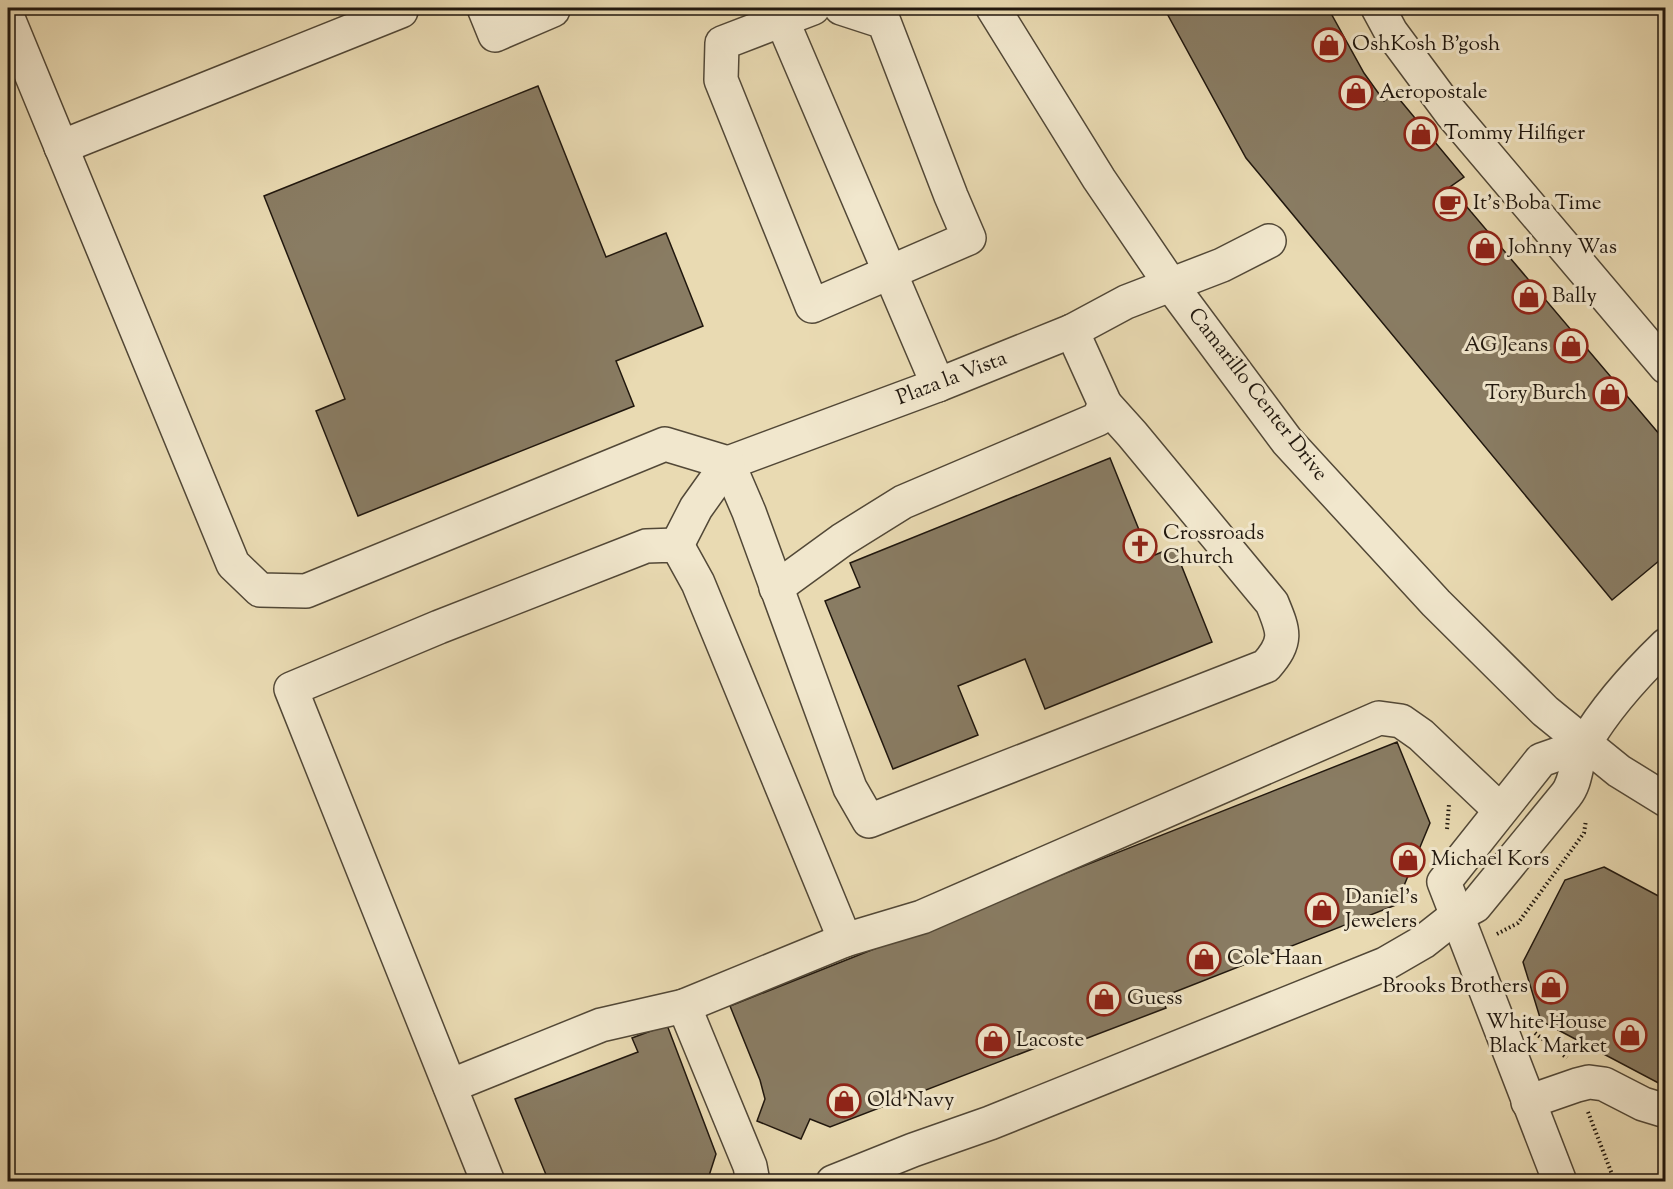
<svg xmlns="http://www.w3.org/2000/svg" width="1673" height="1189" font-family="'Sorts Mill Goudy',serif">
<rect width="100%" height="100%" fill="#e9dab2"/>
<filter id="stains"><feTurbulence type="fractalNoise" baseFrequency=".00333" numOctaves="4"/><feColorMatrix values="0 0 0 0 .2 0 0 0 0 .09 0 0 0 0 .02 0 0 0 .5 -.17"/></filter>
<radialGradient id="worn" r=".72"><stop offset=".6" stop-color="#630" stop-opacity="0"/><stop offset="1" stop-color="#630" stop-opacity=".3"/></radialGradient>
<g fill="#897c63" stroke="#20170e" stroke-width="1.5">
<path d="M1164,8H1328L1364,73L1384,101L1395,94L1464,177L1450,187L1666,442V555L1612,600L1246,158Z"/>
<path d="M538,86L606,257L666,233L703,326L616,361L634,406L358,516L316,411L345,399L264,196Z"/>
<path d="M1110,458L1150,557L1174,547L1212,642L1045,709L1025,659L958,686L978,735L893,769L825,601L860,587L850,563Z"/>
<path d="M1397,742L1430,823L1396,905L1162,997L1166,1008L1064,1047L1061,1038L830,1127L810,1119L801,1139L757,1121L765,1099L760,1080L730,1006Z"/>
<path d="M1604,867L1666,900V1087L1541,1021L1523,962L1565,880Z"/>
<path d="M667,1025L716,1154L707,1182H549L515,1099L638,1052L632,1038Z"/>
</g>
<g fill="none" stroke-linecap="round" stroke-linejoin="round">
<defs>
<g id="minor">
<path d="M484,8L495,35L553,10V8"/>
<path d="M813,8L722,43L721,80L812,306L969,238L951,196L884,22L841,8"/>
<path d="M993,8L1099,179L1171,285L1287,441L1436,603L1545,711L1619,771L1666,800"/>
<path d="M1378,8L1391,32L1451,113L1666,367"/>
<path d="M8,18L233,564L260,590L306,591L665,444L728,463L749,512L850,788L869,821L1266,666C1288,641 1284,632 1272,603L1132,434L1105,404L1072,331"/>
<path d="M782,20L938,385"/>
<path d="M61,147L401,11L400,8"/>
<path d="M728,463L938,385L1072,331L1126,302L1222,265L1269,241"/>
<path d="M677,545L696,508L728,463"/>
<path d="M776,588L842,540L903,502L1098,419L1105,404"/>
<path d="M684,1006L750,1166L753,1182"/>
<path d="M450,1086L601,1025L684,1006L845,940L922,917L1379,718L1401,721L1421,735L1500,810"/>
<path d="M1528,1102L1577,1085L1589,1082L1604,1084L1643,1104L1666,1111"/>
<path d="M488,1182L291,689L439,627L646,546L677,545L698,583L845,940"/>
<path d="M833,1182L913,1150L990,1123L1385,964L1423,942L1456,916L1475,906L1566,795C1578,780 1575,759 1585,743C1606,707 1636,674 1666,645"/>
<path d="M1560,1182L1444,882L1541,760L1584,745"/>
</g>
</defs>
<use href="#minor" stroke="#524837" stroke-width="36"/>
<g stroke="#20170e" stroke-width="4" stroke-dasharray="1.5 3" stroke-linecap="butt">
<path d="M1447,829L1449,804"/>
<path d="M1497,934L1518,923L1584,833L1586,820"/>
<path d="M1535,1033L1567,1058"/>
<path d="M1588,1112L1615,1182"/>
</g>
<use href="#minor" stroke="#f1e7cd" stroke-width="33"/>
</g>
<defs>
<symbol id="shop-ring" viewBox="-11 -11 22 22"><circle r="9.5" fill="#f1e7cd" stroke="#8f2418" stroke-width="1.5"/><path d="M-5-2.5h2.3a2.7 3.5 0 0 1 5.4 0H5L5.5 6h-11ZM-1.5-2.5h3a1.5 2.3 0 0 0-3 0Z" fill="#8f2418"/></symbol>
<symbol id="cafe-ring" viewBox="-11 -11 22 22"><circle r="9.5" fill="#f1e7cd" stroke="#8f2418" stroke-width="1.5"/><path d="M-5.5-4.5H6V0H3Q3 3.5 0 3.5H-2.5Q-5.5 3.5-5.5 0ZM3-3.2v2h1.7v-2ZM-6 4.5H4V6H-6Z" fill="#8f2418"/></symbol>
<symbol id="church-ring" viewBox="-11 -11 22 22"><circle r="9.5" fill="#f1e7cd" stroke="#8f2418" stroke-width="1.5"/><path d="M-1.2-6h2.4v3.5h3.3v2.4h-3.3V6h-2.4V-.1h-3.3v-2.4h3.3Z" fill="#8f2418"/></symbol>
</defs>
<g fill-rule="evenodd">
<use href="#shop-ring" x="1310" y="26" width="38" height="38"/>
<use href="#shop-ring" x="1337" y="74" width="38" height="38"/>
<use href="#shop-ring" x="1402" y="115" width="38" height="38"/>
<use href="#cafe-ring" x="1431" y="185" width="38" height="38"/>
<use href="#shop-ring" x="1466" y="229" width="38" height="38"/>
<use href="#shop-ring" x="1510" y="278" width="38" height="38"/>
<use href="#shop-ring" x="1552" y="327" width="38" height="38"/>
<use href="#shop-ring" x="1591" y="375" width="38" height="38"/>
<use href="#church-ring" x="1121" y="527" width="38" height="38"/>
<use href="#shop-ring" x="1389" y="841" width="38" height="38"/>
<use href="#shop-ring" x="1303" y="891" width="38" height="38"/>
<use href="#shop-ring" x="1185" y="940" width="38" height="38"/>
<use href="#shop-ring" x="1532" y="968" width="38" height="38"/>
<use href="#shop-ring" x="1085" y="980" width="38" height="38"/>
<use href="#shop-ring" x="1611" y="1016" width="38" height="38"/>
<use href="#shop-ring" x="974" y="1022" width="38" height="38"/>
<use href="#shop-ring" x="825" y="1082" width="38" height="38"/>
</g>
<g text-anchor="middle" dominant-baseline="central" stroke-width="6" stroke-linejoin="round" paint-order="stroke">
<g font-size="21" fill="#20170e" stroke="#f1e7cd" text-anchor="start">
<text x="1352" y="45">OshKosh B'gosh</text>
<text x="1379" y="93">Aeropostale</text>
<text x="1444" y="134">Tommy Hilfiger</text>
<text x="1473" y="204">It's Boba Time</text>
<text x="1508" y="248">Johnny Was</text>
<text x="1552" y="297">Bally</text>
<text x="1548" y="346" text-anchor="end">AG Jeans</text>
<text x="1587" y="394" text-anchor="end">Tory Burch</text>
<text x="1163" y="534">Crossroads<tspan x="1163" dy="24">Church</tspan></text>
<text x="1431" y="860">Michael Kors</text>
<text x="1345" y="898">Daniel's<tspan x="1345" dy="24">Jewelers</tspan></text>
<text x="1227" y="959">Cole Haan</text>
<text x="1528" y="987" text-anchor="end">Brooks Brothers</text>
<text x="1127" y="999">Guess</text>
<text x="1607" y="1023" text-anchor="end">White House<tspan x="1607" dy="24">Black Market</tspan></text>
<text x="1016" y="1041">Lacoste</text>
<text x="867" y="1101">Old Navy</text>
</g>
<g font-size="21" fill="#20170e" stroke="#f1e7cd">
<text transform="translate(952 379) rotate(-21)">Plaza la Vista</text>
<text transform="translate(1257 395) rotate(52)">Camarillo Center Drive</text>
</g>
</g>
<rect width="1673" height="1189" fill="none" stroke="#e9dab2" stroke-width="30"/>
<rect x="9" y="9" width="1655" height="1171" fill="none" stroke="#20170e" stroke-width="3"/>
<rect x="15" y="15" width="1643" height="1159" fill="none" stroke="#20170e" stroke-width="1.5"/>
<rect width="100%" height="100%" filter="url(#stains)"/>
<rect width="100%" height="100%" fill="url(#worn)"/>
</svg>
